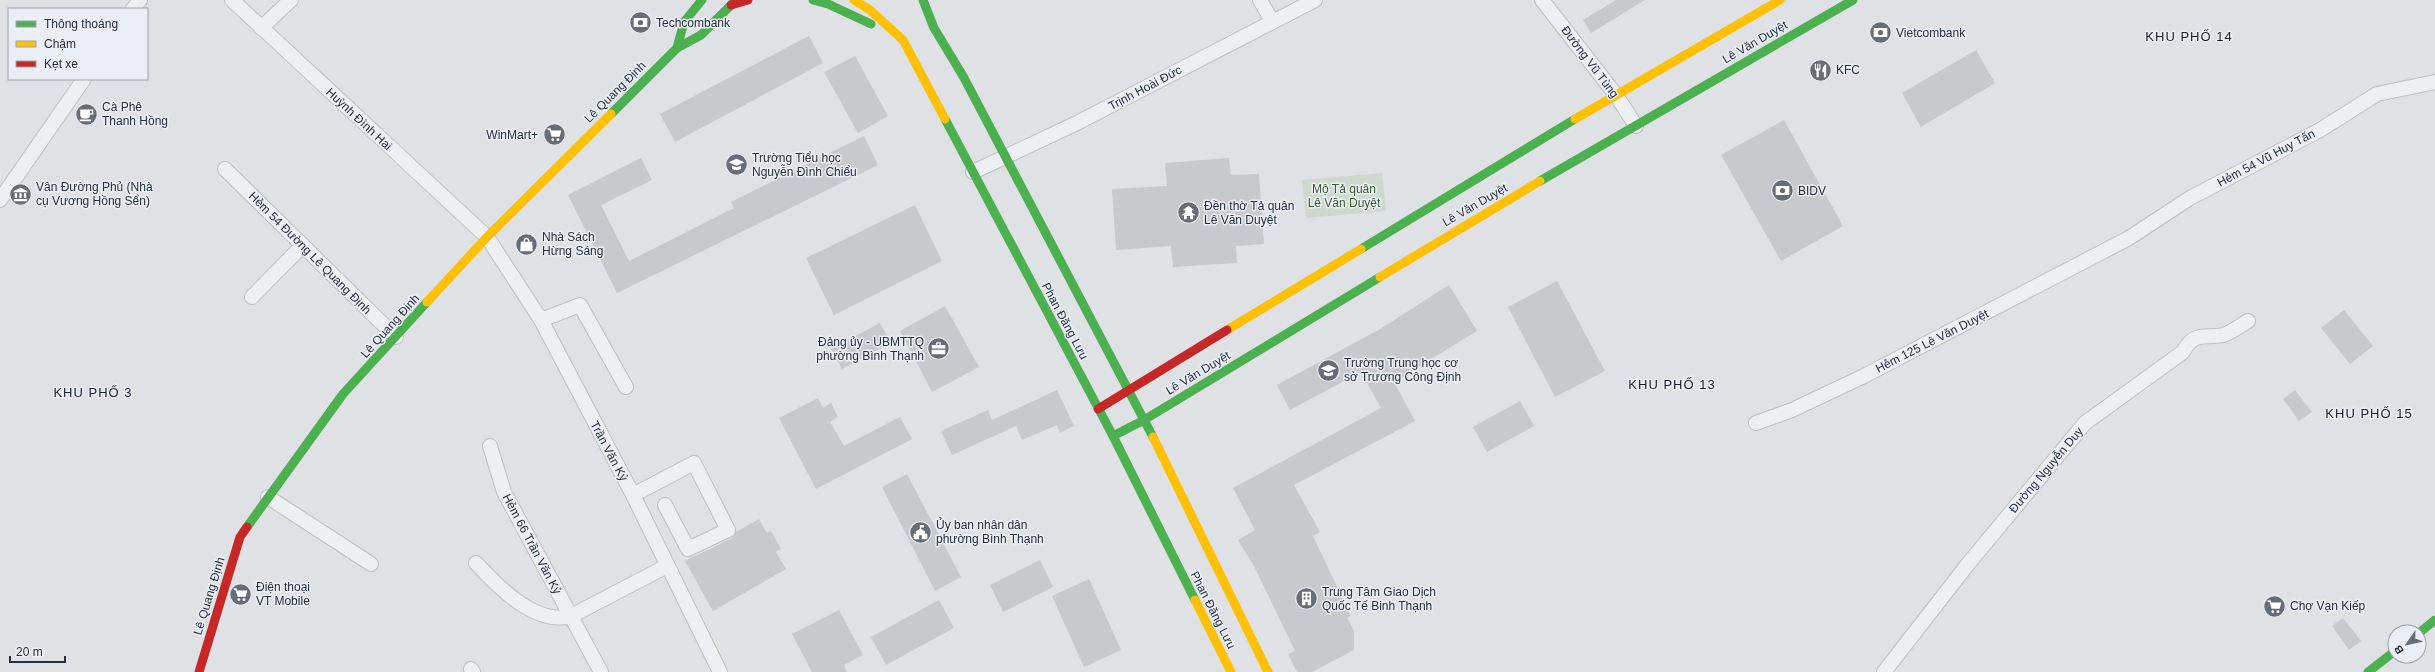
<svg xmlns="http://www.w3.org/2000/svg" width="2435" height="672" font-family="Arial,sans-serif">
<rect width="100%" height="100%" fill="#dfe1e4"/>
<path fill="#cfd8cf" d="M1382,173L1386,211L1306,218L1302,180Z"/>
<g fill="#c7c9cc">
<path d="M1616,0H1645L1591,33L1583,20Z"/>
<path d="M809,36L823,63L675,142L660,114Z"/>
<path d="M1976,50L1995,83L1921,127L1902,93Z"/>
<path d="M855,56L888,116L858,133L824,72Z"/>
<path d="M1784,120L1843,226L1781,261L1721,155Z"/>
<path d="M864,136L878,165L617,293L568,195L641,158L652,180L601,205L629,261L734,208L731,202Z"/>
<path d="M1229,158L1231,175L1259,174L1264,244L1236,246L1237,263L1173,267L1171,246L1116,250L1112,189L1167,186L1165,163Z"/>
<path d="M915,205L942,261L834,315L806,258Z"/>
<path d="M1557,281L1605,371L1555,397L1508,307Z"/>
<path d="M1449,285L1477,331L1394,382L1415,421L1294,485L1320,532L1313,536L1351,616L1347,617L1354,631V650L1312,672H1297L1288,654L1295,651L1255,568L1238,540L1255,530L1233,488L1381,408L1361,372L1290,410L1277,385L1380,329Z"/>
<path d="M945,306L979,367L932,392L900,331Z"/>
<path d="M2344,310L2373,346L2350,364L2321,328Z"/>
<path d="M880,323L891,343L842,369L831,349Z"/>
<path d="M1057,390L1074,426L1060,433L1057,425L1022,440L1016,426L952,455L941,431L988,410L992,420Z"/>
<path d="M2295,390L2312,412L2299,421L2283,399Z"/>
<path d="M818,398L823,408L831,403L838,417L830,422L844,446L900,417L912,439L816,489L779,418Z"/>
<path d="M1520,401L1534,426L1487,452L1473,427Z"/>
<path d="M907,474L961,577L935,591L882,487Z"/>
<path d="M759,519L767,533L771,531L781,549L776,552L786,569L713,611L685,561L732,538L736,532Z"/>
<path d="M1040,560L1053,587L1003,612L990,585Z"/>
<path d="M1089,579L1121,650L1084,667L1052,596Z"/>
<path d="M939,600L954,628L886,665L871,637Z"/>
<path d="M839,610L863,655L844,665L847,672H812L792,634Z"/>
<path d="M2343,618L2361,641L2349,650L2332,626Z"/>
</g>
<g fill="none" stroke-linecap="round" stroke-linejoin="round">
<defs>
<g id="street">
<path d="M232,0L487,237L541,320L633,495L720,672"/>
<path d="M1260,0L1272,21"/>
<path d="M1542,0L1616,95L1636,126"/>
<path d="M133,9L140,0"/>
<path d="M261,28L291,0"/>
<path d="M225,169L396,337"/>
<path d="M973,172L1077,123L1315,0"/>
<path d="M0,200L84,79"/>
<path d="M252,297L303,245"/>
<path d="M541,320L580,305L626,387"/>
<path d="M1756,423L1792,410L1864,376L2104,251L2129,238L2190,198L2320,130L2377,94L2435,82"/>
<path d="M490,446L504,492L601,672"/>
<path d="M633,495L694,463L728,530L688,549L665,505"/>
<path d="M268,497L371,564"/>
<path d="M476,563C498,587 536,626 571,616L667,566"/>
<path d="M471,669L473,672"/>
<path d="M1884,672L1968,564L2085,423L2183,352C2195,330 2204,339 2223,335C2231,333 2241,325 2248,321"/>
</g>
</defs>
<use href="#street" stroke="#bdbfc2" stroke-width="16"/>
<use href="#street" stroke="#eeeff1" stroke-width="14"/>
<g stroke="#4caf50" stroke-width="9">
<path d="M813,0L828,4L871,24"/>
<path d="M923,0L934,28L963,76L1153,437"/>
<path d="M677,48L684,22L702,0"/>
<path d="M611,114L677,48L701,35L736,0"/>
<path d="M945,119L1113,436L1195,600"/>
<path d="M1540,181L1853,0"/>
<path d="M1361,249L1575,119"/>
<path d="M1113,436L1144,420L1380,277"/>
<path d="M247,527L343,394L427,302"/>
<path d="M2419,633L2435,620"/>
<path d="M2368,672L2395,651"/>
</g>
<g stroke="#ffc107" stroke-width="9">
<path d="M854,0L870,10L903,40L945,119"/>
<path d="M1575,119L1780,0"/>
<path d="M1380,277L1540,181"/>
<path d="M427,302L487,237L611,114"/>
<path d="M1227,330L1361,249"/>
<path d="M1153,437L1268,672"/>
<path d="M1195,600L1231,672"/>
</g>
<g stroke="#c62828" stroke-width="9">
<path d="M731,5L748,0"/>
<path d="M1098,409L1227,330"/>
<path d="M199,672L240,537L247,527"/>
</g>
</g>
<defs>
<symbol id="bank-disc" viewBox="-11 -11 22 22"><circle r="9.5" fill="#666d77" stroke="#ebeff5"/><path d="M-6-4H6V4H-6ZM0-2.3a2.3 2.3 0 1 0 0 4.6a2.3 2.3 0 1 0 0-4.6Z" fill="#fff"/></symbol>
<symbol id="restaurant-disc" viewBox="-11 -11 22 22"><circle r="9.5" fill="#666d77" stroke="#ebeff5"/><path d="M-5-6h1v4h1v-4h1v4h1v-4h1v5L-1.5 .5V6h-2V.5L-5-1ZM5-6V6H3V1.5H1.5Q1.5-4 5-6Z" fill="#fff"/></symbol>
<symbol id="cafe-disc" viewBox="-11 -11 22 22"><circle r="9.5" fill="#666d77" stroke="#ebeff5"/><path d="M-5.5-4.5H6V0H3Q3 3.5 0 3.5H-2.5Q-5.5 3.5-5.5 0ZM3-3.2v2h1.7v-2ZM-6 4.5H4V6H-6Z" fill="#fff"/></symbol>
<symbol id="supermarket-disc" viewBox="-11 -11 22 22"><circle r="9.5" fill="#666d77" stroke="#ebeff5"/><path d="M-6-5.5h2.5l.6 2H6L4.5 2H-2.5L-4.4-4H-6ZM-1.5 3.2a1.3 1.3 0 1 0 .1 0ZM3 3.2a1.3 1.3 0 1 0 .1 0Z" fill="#fff"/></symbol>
<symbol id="school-disc" viewBox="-11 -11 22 22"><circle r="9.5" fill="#666d77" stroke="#ebeff5"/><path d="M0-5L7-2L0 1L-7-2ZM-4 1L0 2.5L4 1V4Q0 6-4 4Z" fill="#fff"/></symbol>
<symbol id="museum-disc" viewBox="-11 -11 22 22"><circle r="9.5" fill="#666d77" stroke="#ebeff5"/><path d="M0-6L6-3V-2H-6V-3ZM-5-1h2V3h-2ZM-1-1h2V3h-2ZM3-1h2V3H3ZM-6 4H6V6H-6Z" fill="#fff"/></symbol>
<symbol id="temple-disc" viewBox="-11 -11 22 22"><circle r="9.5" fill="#666d77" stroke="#ebeff5"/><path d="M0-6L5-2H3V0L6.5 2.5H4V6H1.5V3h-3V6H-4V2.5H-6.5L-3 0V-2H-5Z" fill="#fff"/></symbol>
<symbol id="shop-disc" viewBox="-11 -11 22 22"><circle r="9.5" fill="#666d77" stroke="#ebeff5"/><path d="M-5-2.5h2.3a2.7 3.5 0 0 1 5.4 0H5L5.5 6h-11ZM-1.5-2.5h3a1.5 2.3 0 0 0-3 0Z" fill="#fff"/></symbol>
<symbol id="office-disc" viewBox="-11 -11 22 22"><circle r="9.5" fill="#666d77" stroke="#ebeff5"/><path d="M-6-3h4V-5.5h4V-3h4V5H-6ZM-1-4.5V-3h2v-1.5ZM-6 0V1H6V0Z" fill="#fff"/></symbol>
<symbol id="civic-disc" viewBox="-11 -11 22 22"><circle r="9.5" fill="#666d77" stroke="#ebeff5"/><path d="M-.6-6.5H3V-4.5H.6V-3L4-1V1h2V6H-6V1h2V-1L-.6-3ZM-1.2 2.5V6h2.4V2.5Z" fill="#fff"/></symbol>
<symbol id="building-disc" viewBox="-11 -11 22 22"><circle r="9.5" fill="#666d77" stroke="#ebeff5"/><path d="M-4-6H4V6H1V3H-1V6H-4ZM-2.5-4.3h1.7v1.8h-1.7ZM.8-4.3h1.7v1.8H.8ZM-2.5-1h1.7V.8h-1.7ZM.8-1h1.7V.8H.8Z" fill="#fff"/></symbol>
</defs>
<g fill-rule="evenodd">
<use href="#bank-disc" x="628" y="10" width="25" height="25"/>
<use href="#bank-disc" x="1868" y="20" width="25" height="25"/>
<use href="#restaurant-disc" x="1808" y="58" width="25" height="25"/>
<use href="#cafe-disc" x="74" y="102" width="25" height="25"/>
<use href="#supermarket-disc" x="542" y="122" width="25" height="25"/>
<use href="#school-disc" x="724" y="152" width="25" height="25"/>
<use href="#bank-disc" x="1770" y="178" width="25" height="25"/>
<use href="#museum-disc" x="8" y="182" width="25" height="25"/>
<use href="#temple-disc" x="1176" y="200" width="25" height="25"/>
<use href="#shop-disc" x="514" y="232" width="25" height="25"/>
<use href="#office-disc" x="926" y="336" width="25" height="25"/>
<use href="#school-disc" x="1316" y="358" width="25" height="25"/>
<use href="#civic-disc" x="908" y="520" width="25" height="25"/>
<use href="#supermarket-disc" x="228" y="582" width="25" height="25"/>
<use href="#building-disc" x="1294" y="586" width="25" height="25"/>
<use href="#supermarket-disc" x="2262" y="594" width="25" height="25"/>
</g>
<g text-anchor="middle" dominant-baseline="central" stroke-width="3" stroke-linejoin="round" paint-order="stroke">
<g font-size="12" fill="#252f3d" stroke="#ebeff5" text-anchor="start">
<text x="656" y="23">Techcombank</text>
<text x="1896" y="33">Vietcombank</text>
<text x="1836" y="70">KFC</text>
<text x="102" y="107">Cà Phê<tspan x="102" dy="14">Thanh Hồng</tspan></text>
<text x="538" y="135" text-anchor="end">WinMart+</text>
<text x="752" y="158">Trường Tiểu học<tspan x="752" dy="14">Nguyễn Đình Chiểu</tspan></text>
<text x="36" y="187">Vân Đường Phủ (Nhà<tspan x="36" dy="14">cụ Vương Hồng Sển)</tspan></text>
<text x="1798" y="191">BIDV</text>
<text x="1204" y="206">Đền thờ Tả quân<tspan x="1204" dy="14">Lê Văn Duyệt</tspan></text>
<text x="542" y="237">Nhà Sách<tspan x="542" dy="14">Hừng Sáng</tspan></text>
<text x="924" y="342" text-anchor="end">Đảng ủy - UBMTTQ<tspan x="924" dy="14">phường Bình Thạnh</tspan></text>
<text x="1344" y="363">Trường Trung học cơ<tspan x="1344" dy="14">sở Trương Công Định</tspan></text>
<text x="936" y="525">Ủy ban nhân dân<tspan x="936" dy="14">phường Bình Thạnh</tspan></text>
<text x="256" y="587">Điện thoại<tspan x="256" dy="14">VT Mobile</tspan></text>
<text x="1322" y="592">Trung Tâm Giao Dịch<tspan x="1322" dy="14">Quốc Tế Binh Thạnh</tspan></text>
<text x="2290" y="606">Chợ Vạn Kiếp</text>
</g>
<g font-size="12" fill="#252f3d" stroke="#ebeff5">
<text transform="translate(1755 42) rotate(-30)">Lê Văn Duyệt</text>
<text transform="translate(1590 62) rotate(53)">Đường Vũ Tùng</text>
<text transform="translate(1145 88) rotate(-28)">Trịnh Hoài Đức</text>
<text transform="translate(615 92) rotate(-45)">Lê Quang Định</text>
<text transform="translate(359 119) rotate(43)">Huỳnh Đình Hai</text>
<text transform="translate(2266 158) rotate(-28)">Hẻm 54 Vũ Huy Tấn</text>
<text transform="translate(1475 205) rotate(-30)">Lê Văn Duyệt</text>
<text transform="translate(310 253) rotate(45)">Hẻm 54 Đường Lê Quang Định</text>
<text transform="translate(1065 321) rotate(62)">Phan Đăng Lưu</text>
<text transform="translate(390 326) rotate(-48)">Lê Quang Định</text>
<text transform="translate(1932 341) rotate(-27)">Hẻm 125 Lê Văn Duyệt</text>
<text transform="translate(1198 373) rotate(-31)">Lê Văn Duyệt</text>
<text transform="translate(609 451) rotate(62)">Trần Văn Kỷ</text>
<text transform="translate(2046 470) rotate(-50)">Đường Nguyễn Duy</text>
<text transform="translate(532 544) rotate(62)">Hẻm 66 Trần Văn Kỷ</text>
<text transform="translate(209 596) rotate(-73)">Lê Quang Định</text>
<text transform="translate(1213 610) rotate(63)">Phan Đăng Lưu</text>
</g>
<g font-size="12" fill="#3a5a32" stroke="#ebeff5">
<text x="1344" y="189">Mộ Tả quân<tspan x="1344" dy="14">Lê Văn Duyệt</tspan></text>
</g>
<g font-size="13" letter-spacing="1" fill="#18202e" stroke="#ebeff5">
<text x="2189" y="36">KHU PHỐ 14</text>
<text x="1672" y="384">KHU PHỐ 13</text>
<text x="93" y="392">KHU PHỐ 3</text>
<text x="2369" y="413">KHU PHỐ 15</text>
</g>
</g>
<rect x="8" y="8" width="140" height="72" fill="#ebeff5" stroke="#9ca2ab"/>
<rect x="16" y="21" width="20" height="6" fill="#4caf50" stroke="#9ca2ab"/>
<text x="44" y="28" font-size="12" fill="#252f3d">Thông thoáng</text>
<rect x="16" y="41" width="20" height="6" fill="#ffc107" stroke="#9ca2ab"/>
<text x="44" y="48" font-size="12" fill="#252f3d">Chậm</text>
<rect x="16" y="61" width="20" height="6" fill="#c62828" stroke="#9ca2ab"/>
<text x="44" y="68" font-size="12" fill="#252f3d">Kẹt xe</text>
<g transform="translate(2407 644) rotate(236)"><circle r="19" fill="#ebeff5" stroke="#9ca2ab"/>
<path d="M0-3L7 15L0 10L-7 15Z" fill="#666d77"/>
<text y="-6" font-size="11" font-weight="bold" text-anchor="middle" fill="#252f3d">B</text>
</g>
<path d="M10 656v6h55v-6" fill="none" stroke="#252f3d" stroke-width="2"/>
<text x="16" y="656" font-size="12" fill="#252f3d" stroke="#ebeff5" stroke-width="3" paint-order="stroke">20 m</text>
</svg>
